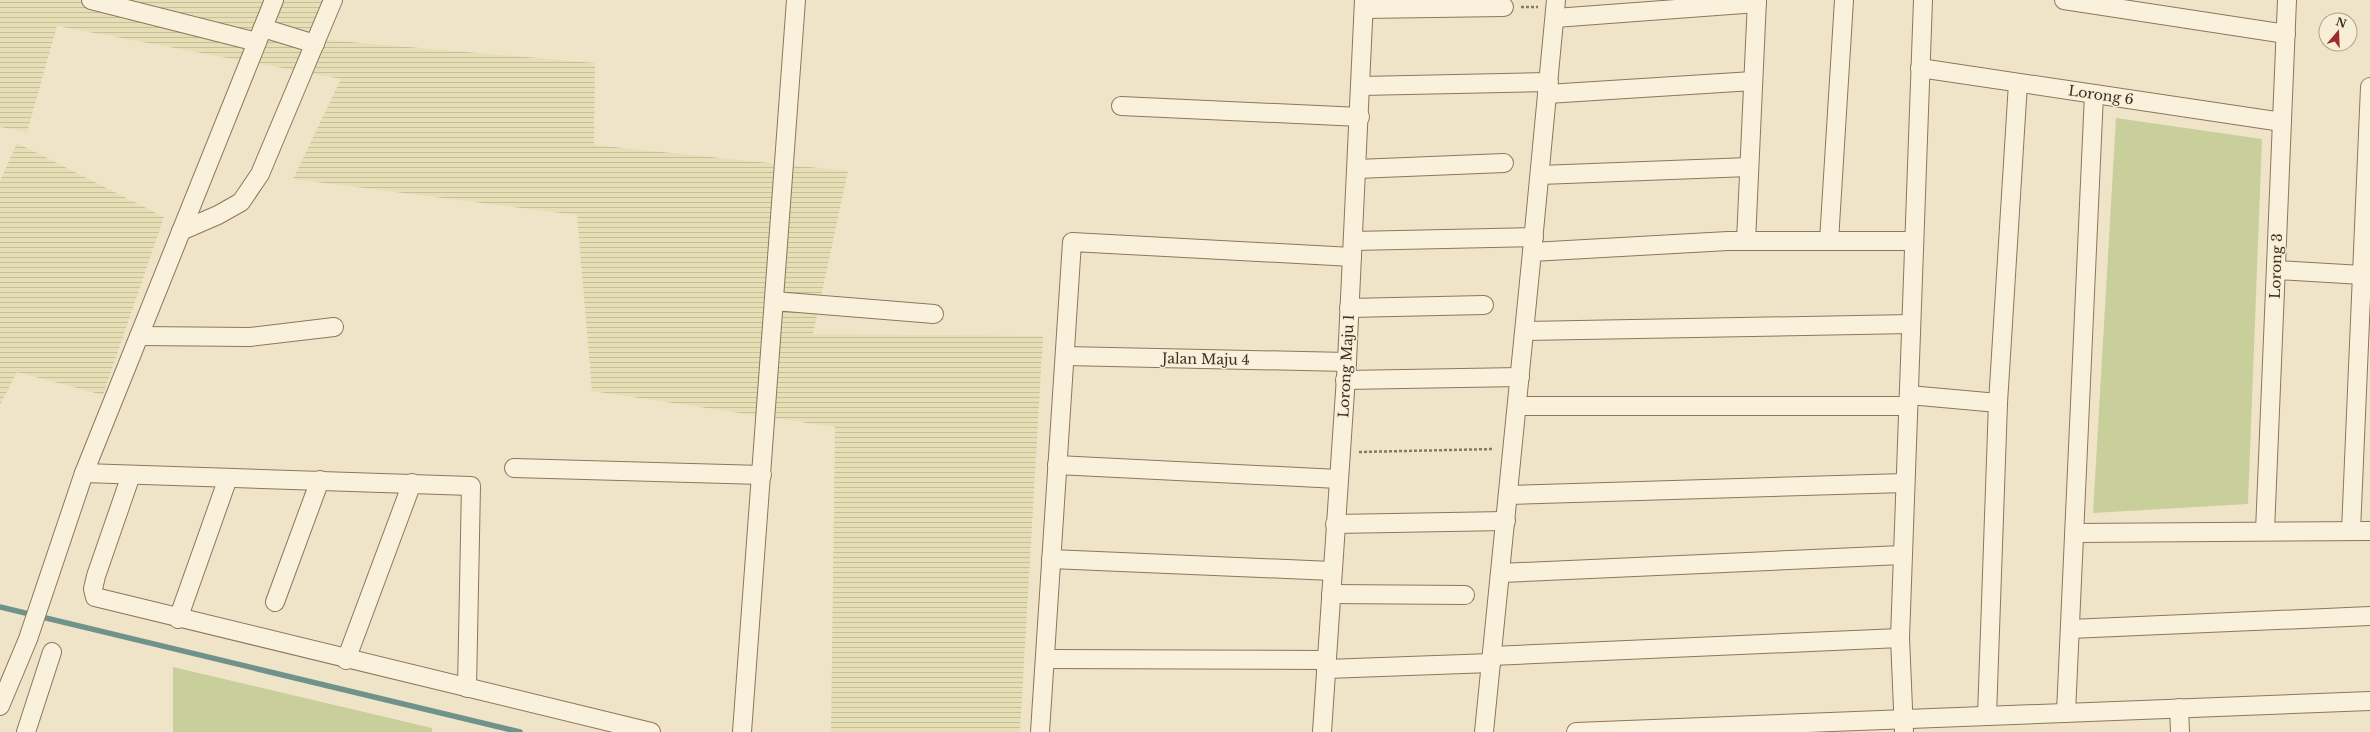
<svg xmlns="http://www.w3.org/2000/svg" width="2370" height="732" font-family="'Libre Baskerville',serif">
<defs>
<pattern id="farmland-rules" width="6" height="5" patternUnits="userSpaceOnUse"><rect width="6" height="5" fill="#e6deb5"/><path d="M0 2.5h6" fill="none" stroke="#c6bf9b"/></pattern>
</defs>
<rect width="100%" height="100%" fill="#f0e4c8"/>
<g fill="url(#farmland-rules)">
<path d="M0,0H333L315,39L595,63L594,145L848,171L813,334L1043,336L1020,732H831L835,427L592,391L577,215L293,179L341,79L57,26L27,132L0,127Z"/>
<path d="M17,143L164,217L103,395L17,372L0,405V181Z"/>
</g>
<g fill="#c9cf9b">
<path d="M2116,118L2262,139L2248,504L2093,513Z"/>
<path d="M173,667L432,728V732H173Z"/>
</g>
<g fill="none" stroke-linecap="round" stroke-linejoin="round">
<path stroke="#6f938a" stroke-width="5.5" d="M0,607L520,732"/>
<defs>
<g id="minor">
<path d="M91,0L257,42"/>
<path d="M2064,0L2286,34"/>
<path d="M1364,9L1504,7"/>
<path d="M1555,18L1757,3"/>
<path d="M263,28L315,44"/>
<path d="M1920,68L2282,122"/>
<path d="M1361,86L1549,82"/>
<path d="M1547,94L1753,81"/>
<path d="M1121,106L1360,117"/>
<path d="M1357,169L1504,163"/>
<path d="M1540,175L1749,167"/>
<path d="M181,231L218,215L241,202L260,174L333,0"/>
<path d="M1353,241L1534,237"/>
<path d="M1746,241L1757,0"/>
<path d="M1829,241L1844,0"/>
<path d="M1532,252L1556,0"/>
<path d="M2276,270L2362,275"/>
<path d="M774,301L934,314"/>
<path d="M1349,308L1484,305"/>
<path d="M1525,331L1911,324"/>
<path d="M139,336L250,337L334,327"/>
<path d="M1065,356L1347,362"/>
<path d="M1345,380L1520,377"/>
<path d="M1909,395L1998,403"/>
<path d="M1517,406H1908"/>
<path d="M1057,465L1338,479"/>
<path d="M514,468L762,475"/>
<path d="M84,473L471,486L467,688"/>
<path d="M131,475L96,576L93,589L95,597L651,732"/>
<path d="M1508,495L1905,483"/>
<path d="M1335,524L1506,521"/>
<path d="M2265,531L2287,0"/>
<path d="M2351,531L2370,87"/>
<path d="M2074,533L2370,531"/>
<path d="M1051,559L1332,571"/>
<path d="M1501,573L1902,555"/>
<path d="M1331,594L1465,595"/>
<path d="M275,602L320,480"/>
<path d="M178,619L228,478"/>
<path d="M2070,629L2370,616"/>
<path d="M1492,656L1900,638"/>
<path d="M1045,659L1326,660"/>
<path d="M346,660L412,483"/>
<path d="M1326,669L1491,663"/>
<path d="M0,706L28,639L84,473L274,0"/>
<path d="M2179,708L2180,732"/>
<path d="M2066,713L2094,94"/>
<path d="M1987,716L1998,403L2018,83"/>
<path d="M26,732L52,652"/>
<path d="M742,732L796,0"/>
<path d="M1040,732L1072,242L1352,257"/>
<path d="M1322,732L1347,362L1364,0"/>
<path d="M1484,732L1532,252L1728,241H1914"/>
<path d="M1576,732L2370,701"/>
<path d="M1904,732L1900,638L1923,0"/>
</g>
</defs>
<use href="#minor" stroke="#8d765c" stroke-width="20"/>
<g stroke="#8d765c" stroke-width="2.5" stroke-dasharray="3 2" stroke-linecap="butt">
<path d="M1521,7H1538"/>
<path d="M1359,452L1494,449"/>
</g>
<use href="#minor" stroke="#faf1dc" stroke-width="18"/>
</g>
<g text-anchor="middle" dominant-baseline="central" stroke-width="3" stroke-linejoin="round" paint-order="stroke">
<g font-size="14" fill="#3d2e20" stroke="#f7eed8">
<text transform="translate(2101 95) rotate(8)">Lorong 6</text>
<text transform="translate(2276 266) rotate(-88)">Lorong 3</text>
<text transform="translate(1206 359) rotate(1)">Jalan Maju 4</text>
<text transform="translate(1346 366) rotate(-87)">Lorong Maju 1</text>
</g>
</g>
<g transform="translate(2338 32) rotate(19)"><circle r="19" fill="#f7eed8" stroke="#ada18e"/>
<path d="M0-3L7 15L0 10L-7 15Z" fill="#9e2a2b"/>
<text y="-6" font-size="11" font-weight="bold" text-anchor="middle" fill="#3d2e20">N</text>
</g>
</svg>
